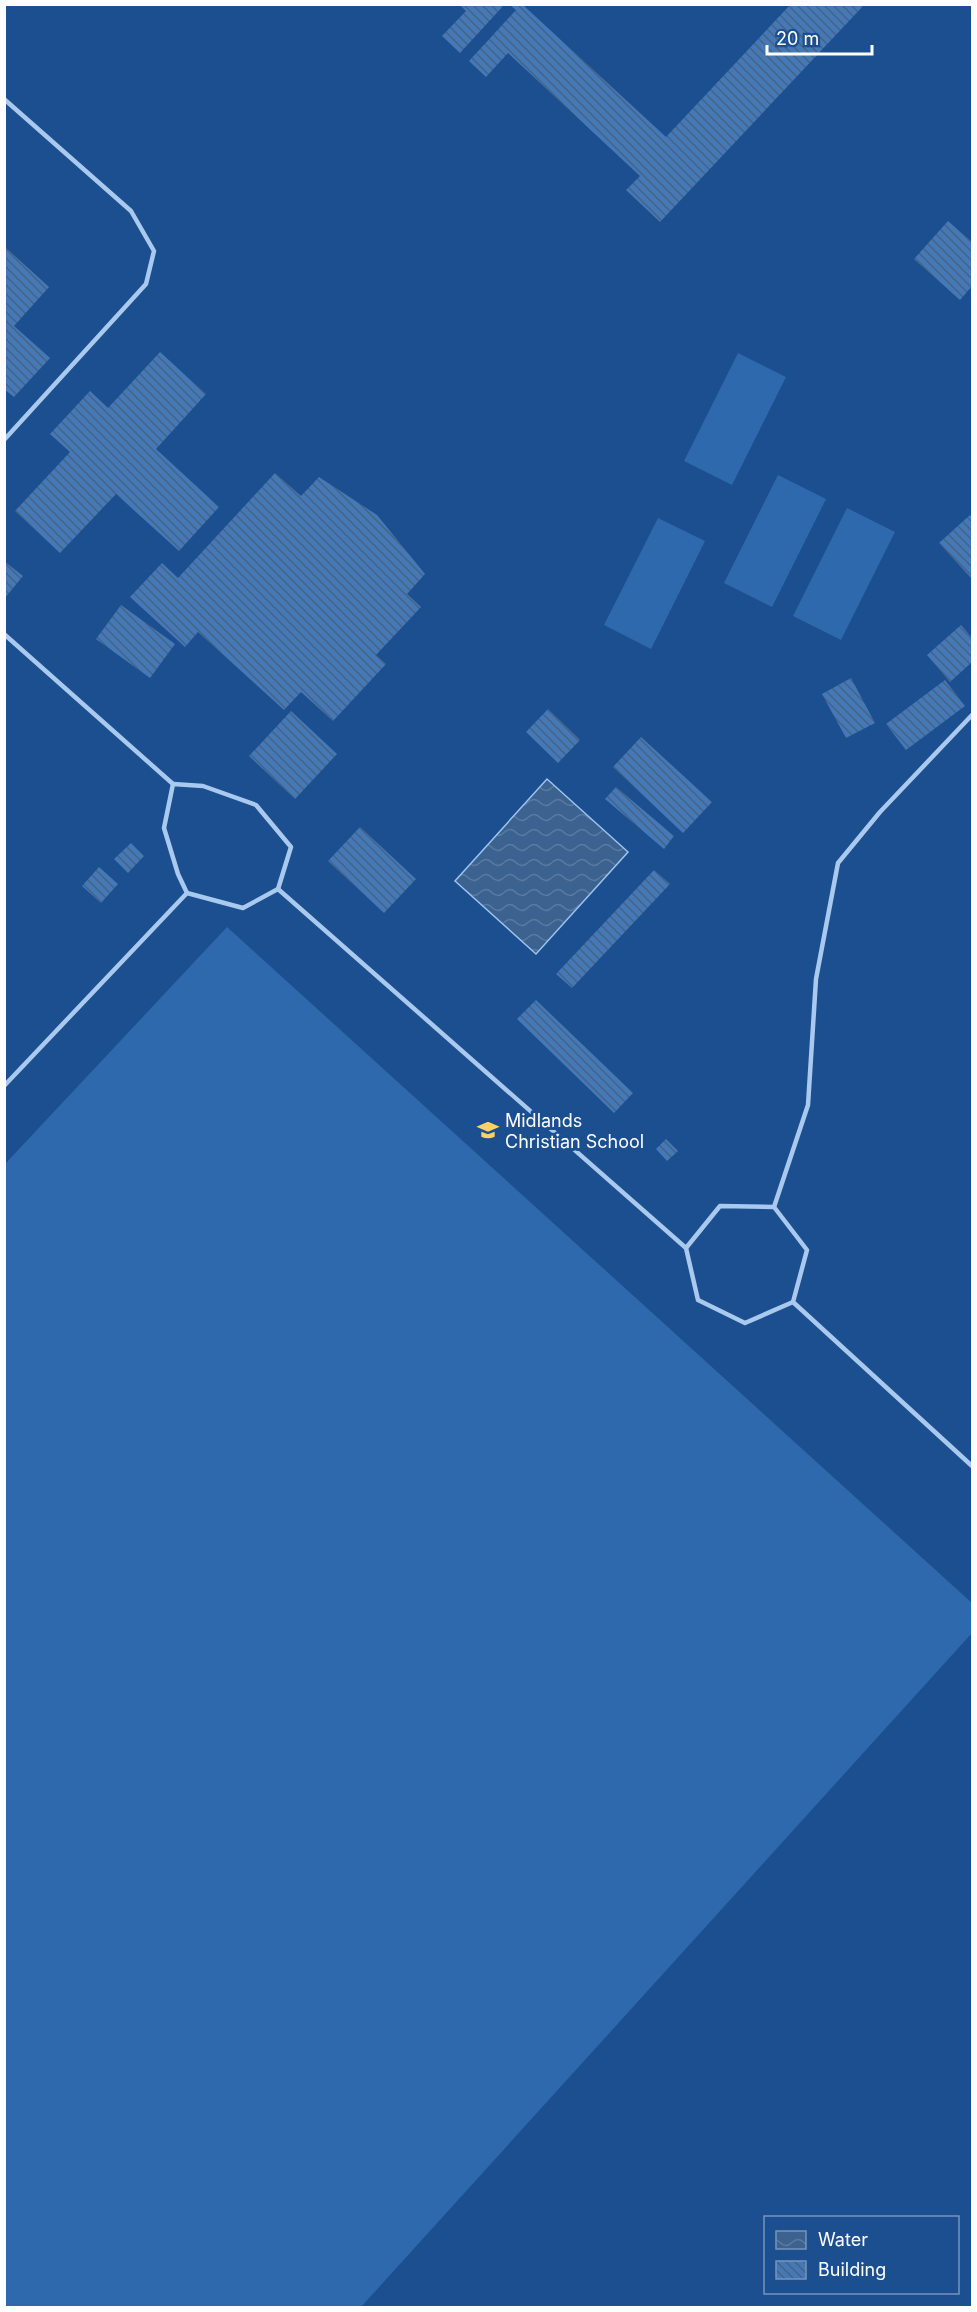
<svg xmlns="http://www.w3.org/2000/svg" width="977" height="2312" font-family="Inter,sans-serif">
<defs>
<pattern id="water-waves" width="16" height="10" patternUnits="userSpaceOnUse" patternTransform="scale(1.5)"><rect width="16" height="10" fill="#3c6290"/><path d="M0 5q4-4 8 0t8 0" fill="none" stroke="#597aa1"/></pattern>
<pattern id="building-back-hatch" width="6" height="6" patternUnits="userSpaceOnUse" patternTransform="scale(1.5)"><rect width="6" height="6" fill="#4478b7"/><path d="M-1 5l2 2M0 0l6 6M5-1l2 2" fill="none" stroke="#486282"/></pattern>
</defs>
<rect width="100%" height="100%" fill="#1b4f8f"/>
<g fill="#2e69ad">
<path d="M738,353L786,377L732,485L684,461Z"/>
<path d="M778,475L826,499L772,607L724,583Z"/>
<path d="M847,508L895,532L841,640L793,616Z"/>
<path d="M658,518L705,541L651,649L604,625Z"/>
<path d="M227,927L972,1603V1633L361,2307H5V1164Z"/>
</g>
<path fill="url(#water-waves)" stroke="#9cc4f0" stroke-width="1.5" d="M547,779L628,852L536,954L455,881Z"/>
<g fill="url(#building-back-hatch)">
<path d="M459,4H505L460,53L442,36L466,11Z"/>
<path d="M791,4H865L660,222L626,190L640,176L508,53L486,77L469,61L516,10L510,5H523L666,137Z"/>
<path d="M948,221L972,242V286L960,300L914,259Z"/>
<path d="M6,248L49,287L14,326L50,358L14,397L4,389Z"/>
<path d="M160,352L206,394L156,449L219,507L179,551L116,494L60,553L15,511L70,452L50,434L90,391L108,408Z"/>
<path d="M275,473L301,496L319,477L377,515L425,574L407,594L421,607L376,655L386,664L333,721L301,692L284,710L198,632L185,647L130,597L162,563L178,578Z"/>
<path d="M970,515L972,518V579L939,543Z"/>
<path d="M4,561L23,576L4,599Z"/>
<path d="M121,605L175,644L150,678L96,639Z"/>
<path d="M961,625L972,638V662L950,682L927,655Z"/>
<path d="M851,678L875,723L846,738L822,694Z"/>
<path d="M945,680L965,706L906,750L886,724Z"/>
<path d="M548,709L580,740L558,763L526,732Z"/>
<path d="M291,711L337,754L295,799L249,756Z"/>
<path d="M641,737L712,802L683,833L613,767Z"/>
<path d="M616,787L674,836L664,849L605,799Z"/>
<path d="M360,827L416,879L384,913L328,861Z"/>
<path d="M131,843L144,856L128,873L114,859Z"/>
<path d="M99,867L118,884L101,903L82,886Z"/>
<path d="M654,870L670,884L572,988L556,974Z"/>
<path d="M536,1000L633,1093L614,1113L517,1019Z"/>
<path d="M666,1139L678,1151L667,1161L656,1149Z"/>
</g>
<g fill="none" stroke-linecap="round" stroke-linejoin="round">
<g stroke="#a9c9ee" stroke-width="4.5">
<path d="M4,99L131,211L154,251L146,284L4,440"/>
<path d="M4,634L173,784"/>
<path d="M173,784L203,786L256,805L291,847L278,889L243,908L187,893L178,874L164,828Z"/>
<path d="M278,889L686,1248"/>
<path d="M4,1086L187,893"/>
<path d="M720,1206L774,1207L807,1250L793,1302L745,1323L698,1300L686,1248Z"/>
<path d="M774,1207L808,1105L816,979L838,863L880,812L972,715"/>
<path d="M793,1302L972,1466"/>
</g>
</g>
<defs>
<symbol id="school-bare" viewBox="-9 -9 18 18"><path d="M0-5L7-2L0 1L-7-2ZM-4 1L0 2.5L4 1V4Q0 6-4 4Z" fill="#ffd166" stroke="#1b4f8f" stroke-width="2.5" paint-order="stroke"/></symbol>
</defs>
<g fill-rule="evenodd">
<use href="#school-bare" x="473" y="1115" width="30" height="30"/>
</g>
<g text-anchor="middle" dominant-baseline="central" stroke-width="6" stroke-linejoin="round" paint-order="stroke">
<g font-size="18" fill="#fff" stroke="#1b4f8f" text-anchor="start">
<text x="505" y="1120">Midlands<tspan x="505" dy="21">Christian School</tspan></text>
</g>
</g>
<rect width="977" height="2312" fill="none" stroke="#ffffff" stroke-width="12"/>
<rect x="764" y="2216" width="195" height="78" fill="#1b4f8f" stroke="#7695bc" stroke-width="1.5"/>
<rect x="776" y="2231" width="30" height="18" fill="url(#water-waves)" stroke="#7695bc" stroke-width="1.5"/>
<text x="818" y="2246" font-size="18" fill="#ffffff">Water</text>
<rect x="776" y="2261" width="30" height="18" fill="url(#building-back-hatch)" stroke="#7695bc" stroke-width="1.5"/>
<text x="818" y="2276" font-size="18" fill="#ffffff">Building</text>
<path d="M767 45v9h105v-9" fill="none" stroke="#ffffff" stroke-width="3"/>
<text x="776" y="45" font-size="18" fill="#ffffff" stroke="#1b4f8f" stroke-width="4.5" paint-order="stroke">20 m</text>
</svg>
